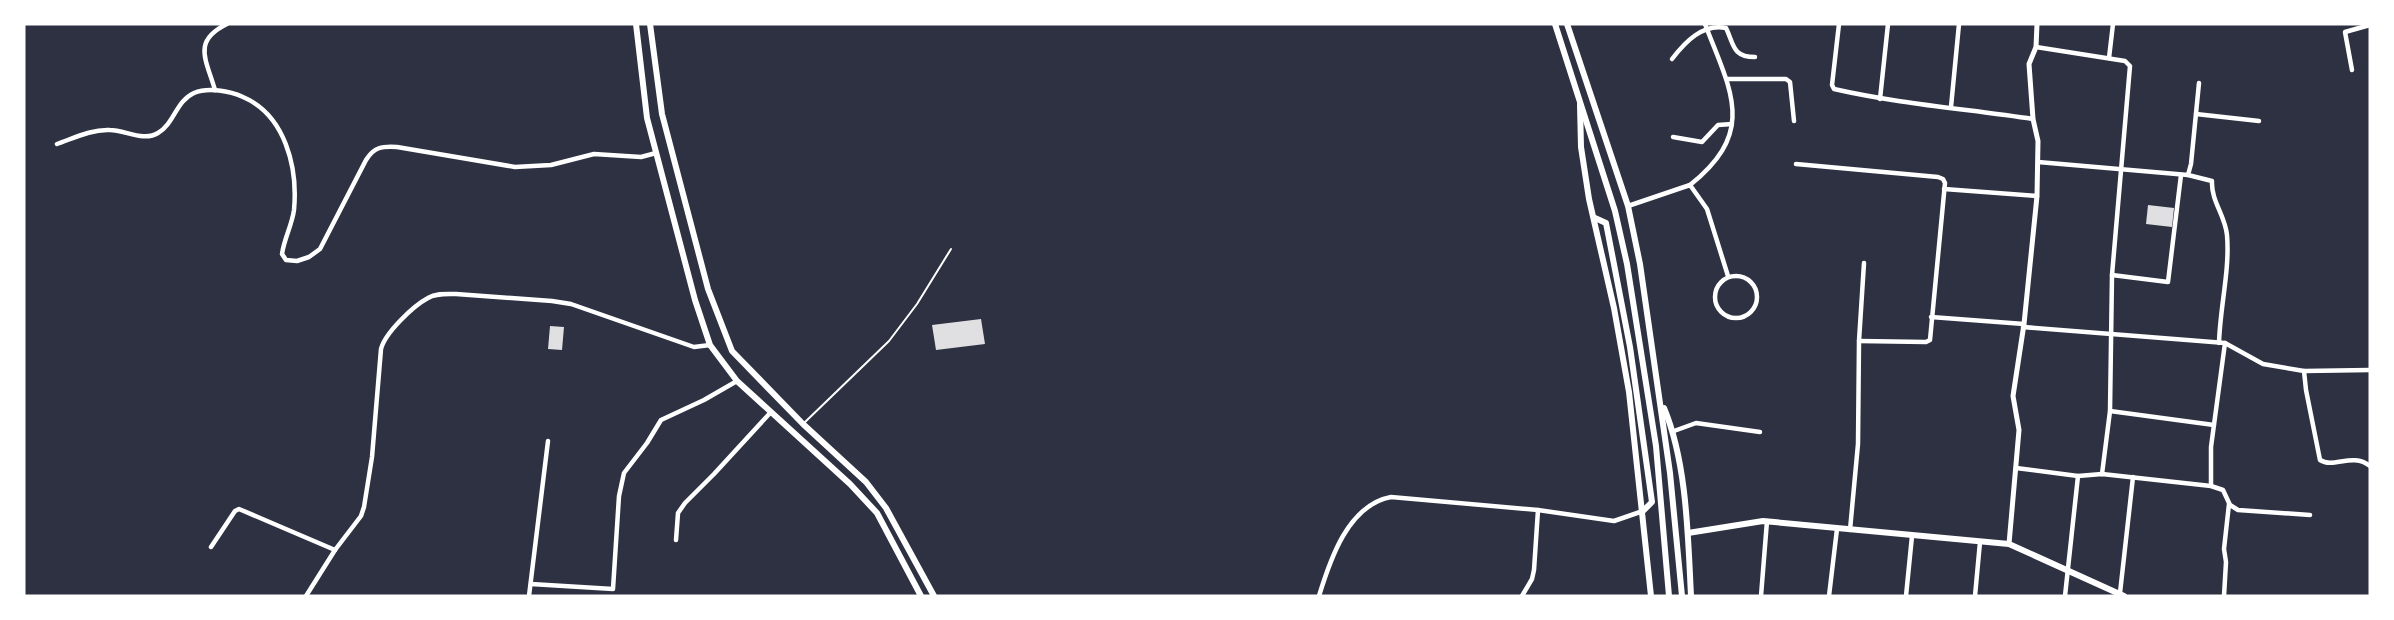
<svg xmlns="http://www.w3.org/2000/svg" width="2394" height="620" font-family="'Varela Round',sans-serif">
<rect width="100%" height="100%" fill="#2d3142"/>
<g fill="#e0e0e3">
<path d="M2148,205L2174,208L2172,227L2146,224Z"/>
<path d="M981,319L985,344L936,350L932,325Z"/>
<path d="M550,326L564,327L562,350L548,349Z"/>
</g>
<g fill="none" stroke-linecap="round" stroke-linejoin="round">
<path stroke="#fff" stroke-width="2" d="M803,424L889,341L917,304L951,249"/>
<g stroke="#fff" stroke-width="4.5">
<path d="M1839,24L1832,85L1834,89C1900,104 1967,109 2033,119"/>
<path d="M2036,47L2125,61L2130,66L2112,275L2110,411L2102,474"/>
<path d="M2109,58L2113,24"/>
<path d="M1672,59C1685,42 1703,23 1726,28C1734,44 1732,57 1755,57"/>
<path d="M2352,70L2345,32L2370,25"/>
<path d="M1727,79H1786L1790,82L1794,121"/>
<path d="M215,90C206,59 192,41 227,24"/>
<path d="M1880,99L1888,24"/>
<path d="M1951,107L1959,24"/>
<path d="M2196,114L2259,121"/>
<path d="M1673,137L1702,142L1718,125L1732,124"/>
<path d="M57,144C74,138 92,129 110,130C125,130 144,142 158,133C174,124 176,101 194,93C208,87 230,91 243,97C285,115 298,167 294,210C292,225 284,239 282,254L286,260L297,261L309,257L320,249L366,160C374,147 382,146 397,147L515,167L551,165L594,154L641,157L656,153"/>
<path d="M2038,162L2188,175L2191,164L2199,83"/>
<path d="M1796,164L1938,177L1943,179L1945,183L1930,340L1926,342L1859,341"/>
<path d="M2188,175L2212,181C2211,201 2225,215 2227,235C2230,270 2220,307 2219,343"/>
<path d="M1690,185C1758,131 1730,90 1705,24"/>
<path d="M1944,189L2037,196"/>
<path d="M1628,206L1690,185L1707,209L1728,276"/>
<path d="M2112,275L2168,282L2181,175"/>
<circle cx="1736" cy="297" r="21"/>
<path d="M1931,317L2024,324"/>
<path d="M2023,327L2225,343L2263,364L2304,371L2370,370"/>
<path d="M2304,371L2306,390L2320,460C2334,469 2352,452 2370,466"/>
<path d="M2110,411L2214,425"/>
<path d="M1674,431L1696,423L1760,432"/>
<path d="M2016,468L2078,476L2102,474L2211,486L2223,490L2230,505L2238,510L2310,515"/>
<path d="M2211,486V447L2225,343"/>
<path d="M1850,530L1858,444L1859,341L1864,263"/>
<path d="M676,540L678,513L685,503L714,474L771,412"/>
<path d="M211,547L235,511L239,509L335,550"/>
<path d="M531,584L613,589L619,496L624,473L647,443L661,420L704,400L737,381"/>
<path d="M2120,593L2133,477"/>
<path d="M306,596L335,550L361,516L364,507L372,457L381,349C385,333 413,306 428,298C436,293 447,294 456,294L552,301L571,304L694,347L710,345"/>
<path d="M529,596L548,441"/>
<path d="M1319,596C1330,560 1348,505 1391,497L1538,510L1614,521L1643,511"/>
<path d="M1522,596L1532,579L1534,570L1538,510"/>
<path d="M1761,596L1767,521"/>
<path d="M1829,596L1837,529"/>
<path d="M1906,596L1912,536"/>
<path d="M1975,596L1980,542"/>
<path d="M2065,596L2078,476"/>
<path d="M2224,596L2226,562L2224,549L2229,504"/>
</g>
<path stroke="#fff" stroke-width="5" d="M2009,544L2019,430L2013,396L2024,324L2037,196L2038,141L2033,119L2029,64L2036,47L2037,24"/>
<g stroke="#fff" stroke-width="6">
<path d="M636,24L647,118L695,300L710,345L737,381L850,484L877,513L921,596"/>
<path d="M650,24L662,114L708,289L732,351L803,424L866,482L886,508L934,596"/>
<path d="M1555,24L1615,211L1627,264L1656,446L1669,596"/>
<path d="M1567,24L1628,206L1640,264L1670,473L1682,596"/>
<path d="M1580,105L1581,147L1589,199L1614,308L1629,392L1651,596"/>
<path d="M1595,218L1606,223L1630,347L1652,502L1643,511"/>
<path d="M1664,408C1687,463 1688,537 1691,596"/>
<path d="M1688,533L1763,521L2009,544L2124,596"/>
</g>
</g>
<rect width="2394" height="620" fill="none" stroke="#ffffff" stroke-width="51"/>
</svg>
